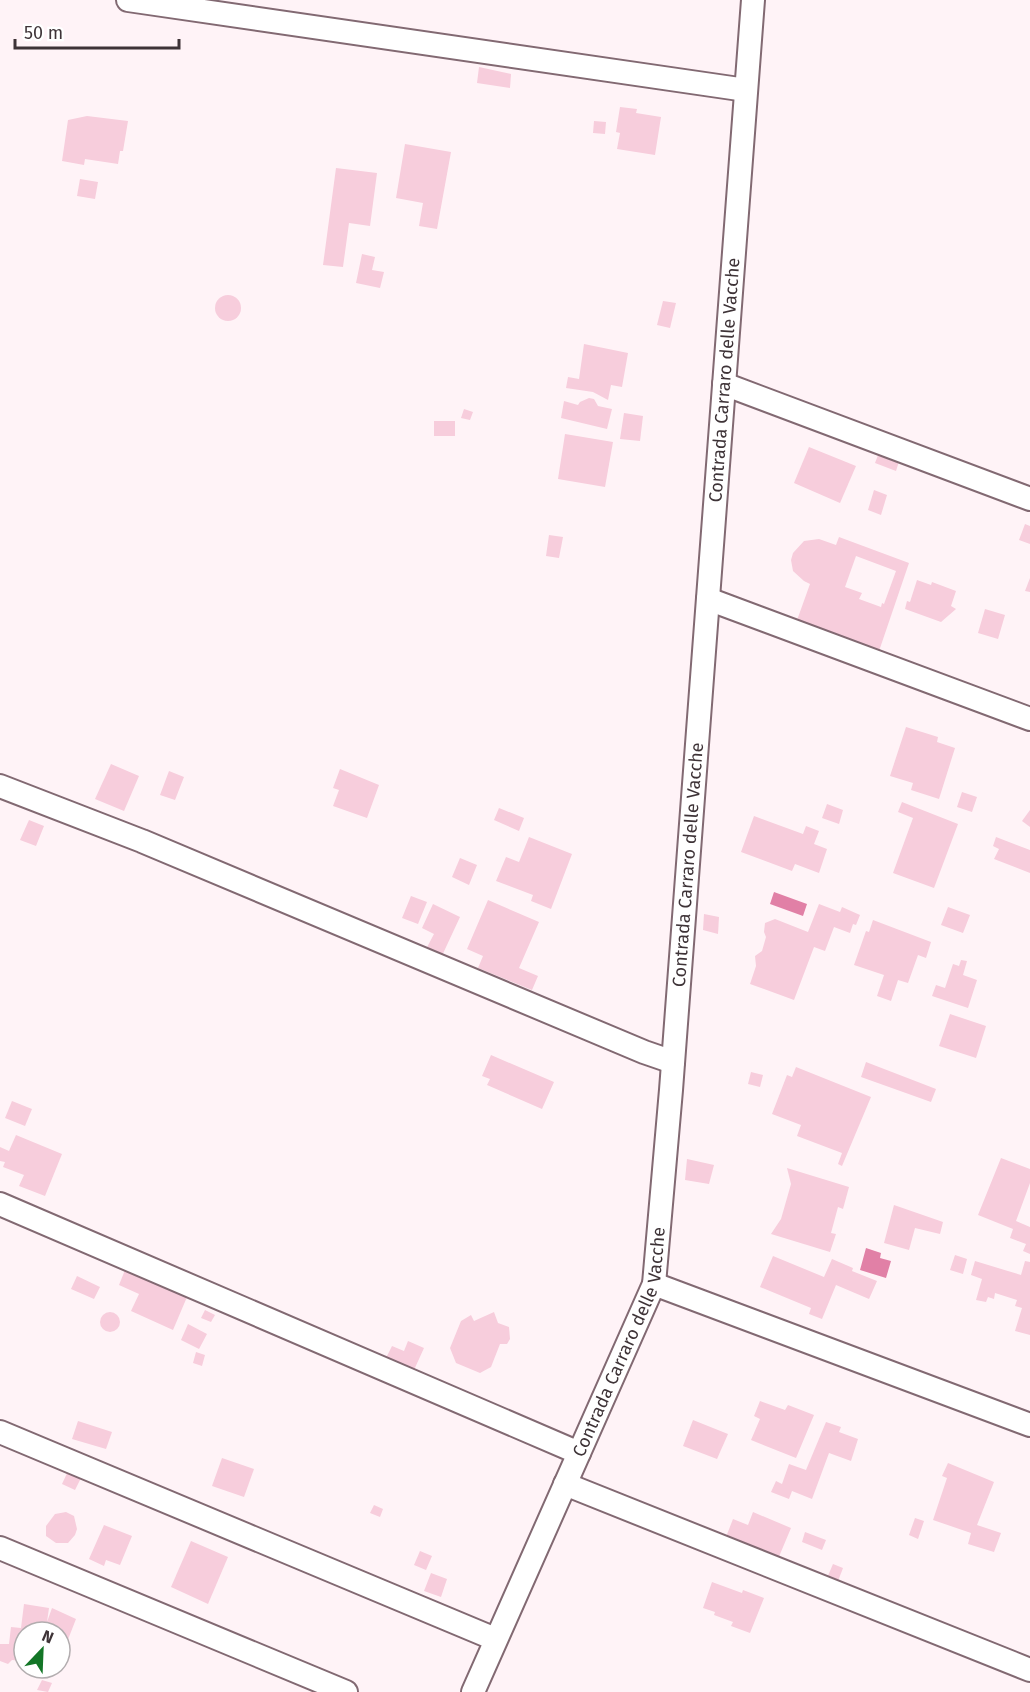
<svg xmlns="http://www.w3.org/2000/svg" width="1030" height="1692" font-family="'Fira Sans',sans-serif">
<rect width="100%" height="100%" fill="#fff3f7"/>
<g fill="#e180a6">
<path d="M774,892L807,904L803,916L770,904Z"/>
<path d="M866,1248L881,1253L880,1258L891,1261L886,1278L860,1270Z"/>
</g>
<g fill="#f7cddc" fill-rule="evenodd">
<path d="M479,67L511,74L510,88L477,83Z"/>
<path d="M620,107L637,109L636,113L661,117L655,155L617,149L620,133L616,132Z"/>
<path d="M87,116L128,121L123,151H120L118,164L85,159L84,165L62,161L68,120Z"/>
<path d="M594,121L606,122L605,134L593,133Z"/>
<path d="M405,144L451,152L437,229L419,226L423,203L396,198Z"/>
<path d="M336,168L377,173L370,226L349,223L343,267L323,265Z"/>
<path d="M80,179L98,182L95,199L77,196Z"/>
<path d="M362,254L375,257L372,270L384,272L380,288L356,283Z"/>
<circle cx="228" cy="308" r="13"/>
<path d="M663,301L676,303L670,328L657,325Z"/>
<path d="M584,344L628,353L622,387L611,385L608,400L593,392L566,388L568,377L579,379Z"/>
<path d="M589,398L594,399L598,406L612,409L607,429L561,418L564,401L578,405L580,402Z"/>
<path d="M464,409L473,412L470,420L461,418Z"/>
<path d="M624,413L643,416L640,441L620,439Z"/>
<rect x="434" y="421" width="21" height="15"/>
<path d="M565,434L613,442L605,487L558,479Z"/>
<path d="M809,447L856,466L840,503L794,483Z"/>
<path d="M880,450L900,458L896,471L875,463Z"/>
<path d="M874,490L887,495L881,515L868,510Z"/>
<path d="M1025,524L1030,526V544L1019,540Z"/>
<path d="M549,535L563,537L559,558L546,556Z"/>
<path d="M839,537L909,563L878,654L796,623L810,584L804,581L793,571L791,560L793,553L804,541L819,539L836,545ZM856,556L896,571L884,604L882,603L881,607L859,599L862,593L845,587Z"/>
<path d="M1030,578V592L1025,591Z"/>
<path d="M917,580L931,585L932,582L956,591L951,606L956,609L941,622L905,609L907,601L910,602Z"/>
<path d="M985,609L1005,615L998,639L978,633Z"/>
<path d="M906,727L938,737L937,742L955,748L939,799L911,790L913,783L890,776Z"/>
<path d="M111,764L139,776L124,811L95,799Z"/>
<path d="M340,769L379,785L367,818L333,806L339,790L333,788Z"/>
<path d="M169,771L184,777L175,800L160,795Z"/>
<path d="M962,792L977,797L972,812L957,807Z"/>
<path d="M902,802L958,824L934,888L893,873L913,818L898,812Z"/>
<path d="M827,804L843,810L839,824L822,818Z"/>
<path d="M499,808L524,818L519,831L494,820Z"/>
<path d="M1030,810V827L1022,821Z"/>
<path d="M754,816L803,834L806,826L819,831L814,844L827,849L819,873L795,864L792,871L741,852Z"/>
<path d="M29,820L44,826L36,846L20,840Z"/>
<path d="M529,837L572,854L551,909L531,901L533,895L496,881L506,857L519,862Z"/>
<path d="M996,837L1030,850V873L994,859L999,849L993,846Z"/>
<path d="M460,858L477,865L469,885L452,877Z"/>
<path d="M411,896L427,902L418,924L402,918Z"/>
<path d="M488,900L539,922L519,968L538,976L532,990L478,968L483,956L467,949Z"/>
<path d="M433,904L460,917L440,960L424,953L434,934L422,928Z"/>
<path d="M819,904L840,912L842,907L860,915L856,925L853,924L850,933L834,927L825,951L814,947L794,1000L750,984L756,966L755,956L762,951L766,937L764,932L765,923L775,919L808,932Z"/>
<path d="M948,907L970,915L963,933L941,925Z"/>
<path d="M704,914L719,917L718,934L703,930Z"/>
<path d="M873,920L931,942L926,958L918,955L908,983L898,980L891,1001L877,996L884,975L854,965L866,931L869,932Z"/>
<path d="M961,960L967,961L963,975L977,980L968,1008L932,996L936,985L945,988L953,964L959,966Z"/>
<path d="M950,1014L986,1026L976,1058L939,1046Z"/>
<path d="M491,1055L554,1082L542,1109L487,1085L490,1079L482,1076Z"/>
<path d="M866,1062L936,1089L931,1102L861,1077Z"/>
<path d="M796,1067L871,1097L842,1166L838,1164L842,1153L797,1136L801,1125L772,1114L787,1075L792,1077Z"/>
<path d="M751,1072L763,1075L760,1087L748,1084Z"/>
<path d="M12,1101L32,1109L25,1126L5,1118Z"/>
<path d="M16,1135L62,1154L45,1196L19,1186L24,1175L3,1167L5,1162L0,1161V1147L9,1151Z"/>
<path d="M1001,1158L1030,1169V1183L1016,1221L1030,1227V1254L1023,1251L1026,1244L1010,1238L1013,1229L978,1215Z"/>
<path d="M687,1159L714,1165L709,1184L685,1180Z"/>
<path d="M787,1168L849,1187L843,1209L838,1207L831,1233L836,1234L830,1252L771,1234L781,1219L791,1184Z"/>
<path d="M894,1205L943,1222L940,1234L915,1228L909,1250L884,1243Z"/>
<path d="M955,1255L967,1259L963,1274L950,1270Z"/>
<path d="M773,1256L824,1277L832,1259L853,1268L852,1271L877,1281L869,1299L836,1285L822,1319L809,1314L811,1308L760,1287Z"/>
<path d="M975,1261L1021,1275L1025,1261L1030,1262V1335L1015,1331L1022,1308L1015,1306L1017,1300L995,1293L994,1299L988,1297L986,1302L976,1300L982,1279L971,1275Z"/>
<path d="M125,1270L187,1297L173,1330L131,1311L139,1294L119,1285Z"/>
<path d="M77,1276L100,1287L94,1299L71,1289Z"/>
<path d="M205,1310L215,1315L211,1322L201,1318Z"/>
<path d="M494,1312L498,1323L509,1327L510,1339L507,1344H500L491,1367L480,1373L456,1363L450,1348L461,1321L471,1315L474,1321Z"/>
<circle cx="110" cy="1322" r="10"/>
<path d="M188,1324L207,1334L199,1349L181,1340Z"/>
<path d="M408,1341L424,1348L414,1370L386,1358L392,1346L404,1351Z"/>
<path d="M196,1352L205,1355L202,1366L193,1363Z"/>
<path d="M760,1401L785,1410L788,1405L814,1415L796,1458L751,1440L760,1419L754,1416Z"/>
<path d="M693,1420L728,1434L717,1459L683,1446Z"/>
<path d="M78,1421L112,1432L106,1449L72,1439Z"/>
<path d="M826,1422L841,1427L839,1432L858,1439L851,1461L829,1453L812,1499L792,1491L789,1499L771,1492L776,1481L782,1484L789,1464L806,1470Z"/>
<path d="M222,1458L254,1469L244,1497L212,1486Z"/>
<path d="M948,1463L994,1482L977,1525L1001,1533L994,1552L968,1544L971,1533L933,1520L947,1478L942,1476Z"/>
<path d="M69,1469L82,1476L75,1490L62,1484Z"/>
<path d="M374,1505L383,1509L380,1517L370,1513Z"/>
<path d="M66,1512L74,1516L77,1529L75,1535L68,1543H56L46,1536V1526L55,1514Z"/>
<path d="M753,1512L791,1528L778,1559L726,1537L733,1519L748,1525Z"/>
<path d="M915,1518L924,1521L918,1539L909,1535Z"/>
<path d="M104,1525L132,1536L120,1565L106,1560L104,1566L89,1559Z"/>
<path d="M805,1532L826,1540L822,1550L802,1542Z"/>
<path d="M191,1541L228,1557L208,1604L171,1587Z"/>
<path d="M420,1551L432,1556L426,1570L414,1565Z"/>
<path d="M833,1564L843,1568L835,1589L824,1585Z"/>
<path d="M431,1573L447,1579L441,1597L424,1591Z"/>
<path d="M712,1582L742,1593L743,1590L764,1598L750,1633L731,1626L733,1622L714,1615L715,1612L703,1608Z"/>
<path d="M24,1604L49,1608L47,1622L52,1608L76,1619L60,1660V1632H24L23,1661L12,1660L8,1664L0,1661V1644H9L11,1627L21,1628Z"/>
<path d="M42,1680L52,1683L48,1692L37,1690Z"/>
</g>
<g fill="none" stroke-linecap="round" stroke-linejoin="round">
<defs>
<g id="street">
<path d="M128,0L746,90"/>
<path d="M724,384L1030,499"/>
<path d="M708,599L1030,719"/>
<path d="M0,786L142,841L644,1052L673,1062"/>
<path d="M0,1204L579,1453"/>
<path d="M654,1284L1030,1425"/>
<path d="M0,1432L495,1639"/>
<path d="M565,1484L1030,1670"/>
<path d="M0,1548L346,1692"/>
<path id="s1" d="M473,1692L654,1284L671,1090L753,0"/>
</g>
</defs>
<use href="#street" stroke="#826972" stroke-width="26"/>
<use href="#street" stroke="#fff" stroke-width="22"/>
</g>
<g text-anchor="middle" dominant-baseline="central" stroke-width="5" stroke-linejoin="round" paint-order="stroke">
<g font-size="18" fill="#3e3337" stroke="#fff">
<text stroke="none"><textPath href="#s1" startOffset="1353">Contrada Carraro delle Vacche</textPath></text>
<text stroke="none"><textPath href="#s1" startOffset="867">Contrada Carraro delle Vacche</textPath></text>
<text stroke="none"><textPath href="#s1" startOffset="381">Contrada Carraro delle Vacche</textPath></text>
</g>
</g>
<g transform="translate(42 1650) rotate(23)"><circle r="28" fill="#ffffff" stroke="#b2adaf" stroke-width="1.5"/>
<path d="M0-4.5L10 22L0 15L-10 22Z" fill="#137627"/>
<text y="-9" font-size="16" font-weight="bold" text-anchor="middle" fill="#3e3337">N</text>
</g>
<path d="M15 39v9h164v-9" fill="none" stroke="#3e3337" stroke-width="3"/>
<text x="24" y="39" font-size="18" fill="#3e3337" stroke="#ffffff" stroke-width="4.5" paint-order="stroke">50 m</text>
</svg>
